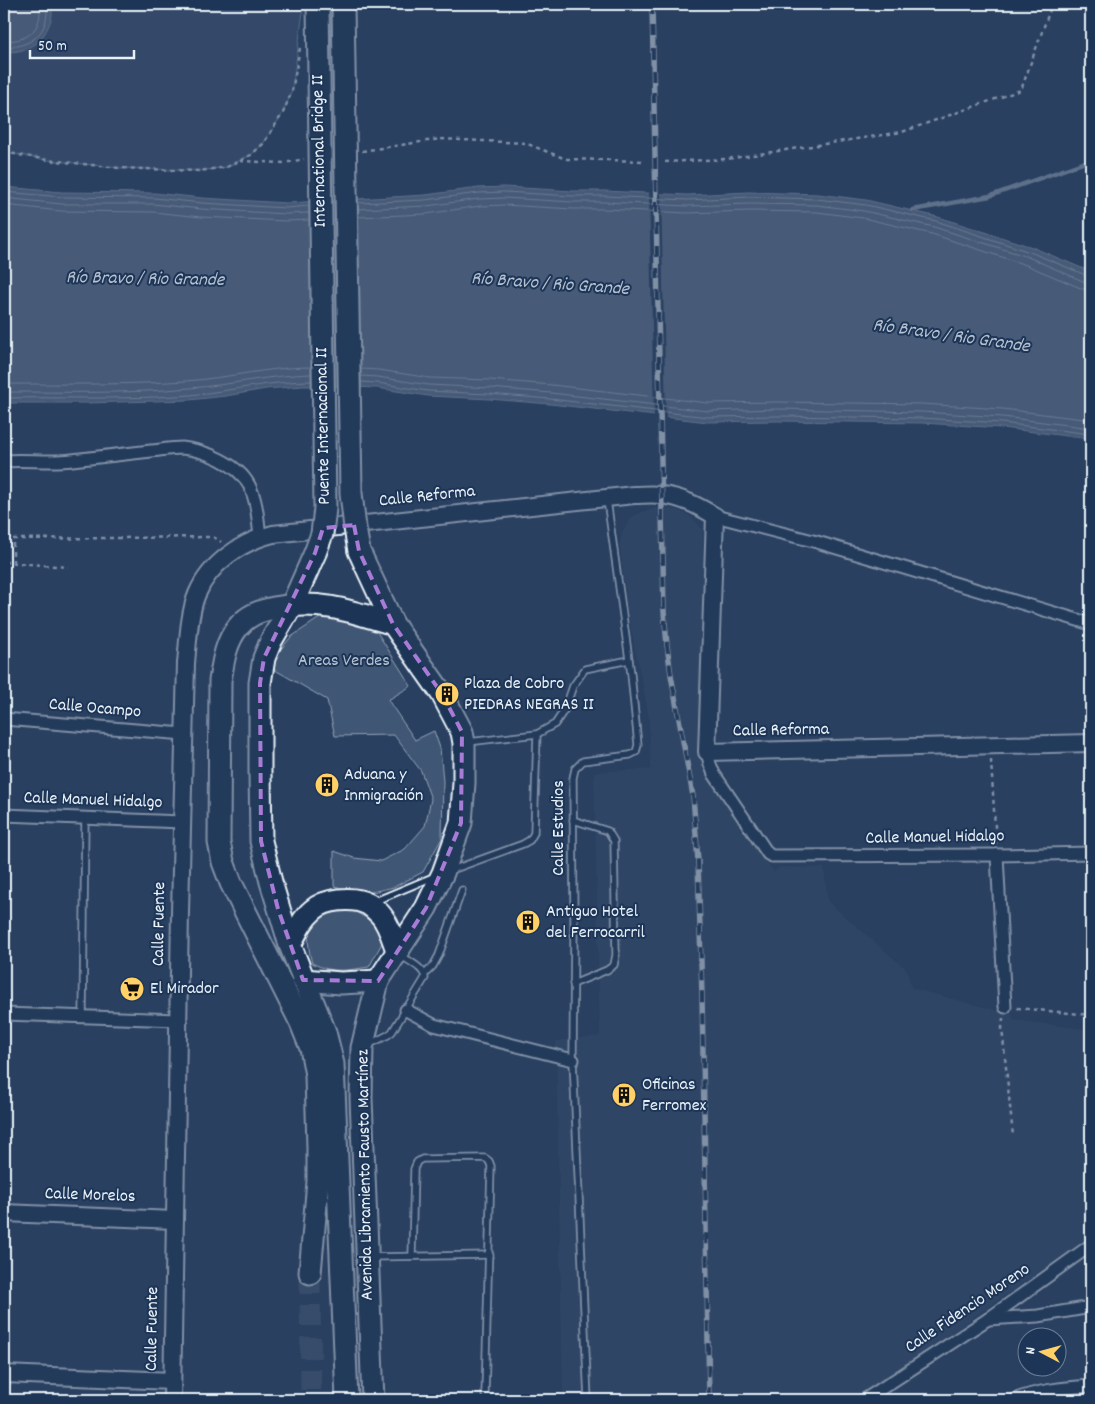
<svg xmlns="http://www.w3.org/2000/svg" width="1095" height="1404" font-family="Dekko,sans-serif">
<rect width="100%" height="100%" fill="#294061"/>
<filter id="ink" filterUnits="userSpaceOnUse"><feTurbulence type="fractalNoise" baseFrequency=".02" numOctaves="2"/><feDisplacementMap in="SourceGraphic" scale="10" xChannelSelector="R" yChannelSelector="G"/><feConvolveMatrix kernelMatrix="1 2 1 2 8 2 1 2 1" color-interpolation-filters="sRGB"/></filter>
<g filter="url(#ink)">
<path fill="#364d6b" d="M656,508H666L676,510L688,515L697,523L703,531L702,747L708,768L720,794L740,828L774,872L780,867L824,868L828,902L907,970L911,988L1013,1015V1020L1091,1030V1236L854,1400H563L556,1041L600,1036L594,772L651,769L649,717L628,613L620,544L623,530L632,517L640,513Z"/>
<g fill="#415774" stroke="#94a4b6">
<path d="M4,4H304L292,91L283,113L263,144L251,155L227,167L199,171L119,168L47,160L4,152Z"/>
<path d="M354,614L377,632L411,686L388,700L415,740L434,731L440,748L443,781L442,838L423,872L394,887L363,894L334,886V851L354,858L381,861L405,849L425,826L431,799L421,771L394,735L335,736L327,700L270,667L271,661L291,637L321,617Z"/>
<path d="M341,910L354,911L366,918L383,933L382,943L369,967C347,970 333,974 312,963C307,944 304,924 325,913C330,911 336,911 341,910Z"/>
</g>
<g fill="#6b7c95" stroke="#9dabbd">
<path d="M4,4H51C53,12 52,19 48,27C39,47 25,52 4,52Z"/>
<path d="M4,187L62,192L154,193L202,198L287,203L425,195L478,188L504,187L574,191H605L687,195L749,192L818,194L866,200L938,217L1032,247L1091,272V439L1002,428L922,423L778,421L708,422L550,404L489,399L428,396L377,388L331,386H303L266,389L226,396L189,400L87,403H4Z"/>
</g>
<path fill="#294061" d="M649,190L661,191L666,420L654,418Z"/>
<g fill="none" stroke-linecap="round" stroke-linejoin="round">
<g stroke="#b6c2d0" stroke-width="1">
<path d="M4,41C29,41 42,30 40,4"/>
<path d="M4,48C32,46 49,34 47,4"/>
<path d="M4,192L62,197L154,198L202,203L286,208L309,206"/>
<path d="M4,198L61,204H153L201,209L286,214L309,213"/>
<path d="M358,203L425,200L479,193L504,192L573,196H605L687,200L749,197L817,199L866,205L936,221L1030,252L1088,276H1091"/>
<path d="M4,205L61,211L153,212L201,217L286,221L309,220"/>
<path d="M358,209L426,206L479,199L504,198L573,202H605L687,206L749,204L817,205L864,211L934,227L1028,257L1085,282L1091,283"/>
<path d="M358,217L426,214L480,206L504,205L573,209H605L687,213L749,211L817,212L863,218L932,234L1026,265L1083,289L1091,290"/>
<path d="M361,369L379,370L430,378L490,380L552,385L708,403L778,402L922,404L1003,409L1091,420"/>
<path d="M361,376L378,377L429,385L490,388L551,393L708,411L778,409L922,412L1003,417L1091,428"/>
<path d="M361,382L377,383L428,391L489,394L550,399L708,417L778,416L922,418L1002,423L1091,434"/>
<path d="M4,384C65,384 126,385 186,381C228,378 269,367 311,367"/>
<path d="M4,392C66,392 129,394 190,388C231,385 271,375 311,374"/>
<path d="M4,398C66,397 128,400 190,395C231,391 271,381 311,381"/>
</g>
<path stroke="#9dabbd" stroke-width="4.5" d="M913,210L990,196L1091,160"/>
<path stroke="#465b78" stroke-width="21" stroke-dasharray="21 11" stroke-linecap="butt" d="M310,1273L311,1400"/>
<defs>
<g id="lane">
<path d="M537,734L555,724L565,709L573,686L585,669L629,660"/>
<path d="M449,871L523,844L530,840L534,833L537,734L468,742"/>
<path d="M373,902L433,877"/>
<path d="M425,974L433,966L439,955L462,890"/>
<path d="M573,984L607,970L614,965L616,955L614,841L608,831L573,820"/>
<path d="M83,1017L85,819"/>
<path d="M368,1045L388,1035L392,1032L425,978C424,968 410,962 402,956"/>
<path d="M412,1256L414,1169L417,1162L422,1159L485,1158L489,1161L491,1166L485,1395C491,1401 497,1400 505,1400"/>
<path d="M371,1257L490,1255"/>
<path d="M588,1400L573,1060L574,923L573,778L575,769L583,761L630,755L636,752L638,745L631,674L607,500"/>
</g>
<g id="street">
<path d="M4,461C26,459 49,463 72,460C98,457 125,454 151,451C161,450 172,448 182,448C205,450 238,464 249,485C257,500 258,520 260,537"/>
<path d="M715,516L817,542L1091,624"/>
<path d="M4,719L184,734"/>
<path d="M707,752L710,764L714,774L768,854L772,856L997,855L1091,853"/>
<path d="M4,815L182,822"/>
<path d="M997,855L1005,1007"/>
<path d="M406,1010L434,1025L573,1060"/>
<path d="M4,1014L178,1020"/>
<path d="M988,1319L1038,1316L1091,1307"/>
<path d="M864,1400L988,1319L1091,1245"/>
<path d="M1014,1400C1038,1390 1065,1388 1091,1386"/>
</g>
<g id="secondary">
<path d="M4,1213L175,1220"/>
<path d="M4,1374L172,1381"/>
<path d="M172,1400L180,912L186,663C188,643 189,613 197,594C210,563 241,542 273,534L634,495C643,495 652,494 661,495C682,497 698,506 715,516L707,752L1091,743"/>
</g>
<g id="highway">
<path d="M359,551L393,624L442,694L462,732L464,743V783L461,823L443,873L426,908L378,981L362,1048L361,1098L373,1400"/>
<path d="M315,553L292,605L271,641L264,658L260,683V772L261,841L271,882L290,945L325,1032L333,1064L347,1400"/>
<path d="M290,945C296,933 302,919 313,910C325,899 353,896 368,904C372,906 377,911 380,914C389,924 393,940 398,953"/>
<path d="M303,980L341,983L378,981"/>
<path d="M310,1273L318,1181V1148L316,1075L311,1048L301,1023L231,883L223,862L219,842L220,681C223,663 225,643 238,627C248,615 259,611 274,608C318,599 351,611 393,624"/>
</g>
</defs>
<use href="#lane" stroke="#e8f1f8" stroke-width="9"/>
<use href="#street" stroke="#e8f1f8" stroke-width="15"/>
<use href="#secondary" stroke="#e8f1f8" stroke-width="20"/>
<use href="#highway" stroke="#e8f1f8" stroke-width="25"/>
<g stroke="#e8f1f8" stroke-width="2.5" stroke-dasharray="4 4" stroke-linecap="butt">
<path d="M362,151L440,139L525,143L566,159L646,161"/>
<path d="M4,152L47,160L119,168L199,171L227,167L251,155L263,144L283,113L292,91L300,48"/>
<path d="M240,161L284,163L304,159"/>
<path d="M665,162L727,159L902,132L1021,90L1052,4"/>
<path d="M4,562L68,567"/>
<path d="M13,563V539L213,537L217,539L221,542"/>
<path d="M991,760L996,844"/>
<path d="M1017,1008L1091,1015"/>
<path d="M1003,1018L1002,1028L1013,1136"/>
</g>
<use href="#lane" stroke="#1d3557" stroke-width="5.5"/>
<use href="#street" stroke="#1d3557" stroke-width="11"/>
<use href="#secondary" stroke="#1d3557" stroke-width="16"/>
<use href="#highway" stroke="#1d3557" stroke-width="21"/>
<defs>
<path id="rail" d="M652,4L664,612L667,645L671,675L693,796L698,861L702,996L709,1400"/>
</defs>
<use href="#rail" stroke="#e8f1f8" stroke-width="5.5"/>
<use href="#rail" stroke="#1d3557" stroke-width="4" stroke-dasharray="11" stroke-linecap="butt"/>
<defs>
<g id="highway-bridge">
<path d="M343,4L351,493L355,528L359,551"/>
<path d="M315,553L322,534L325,508L318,4"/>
</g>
</defs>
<use href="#highway-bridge" stroke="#e8f1f8" stroke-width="25" stroke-linecap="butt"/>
<use href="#highway-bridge" stroke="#1d3557" stroke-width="21"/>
</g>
</g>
<path d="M0 0H1095V1404H0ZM354,525L359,551L393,624L442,694L462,732L461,823L426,908L378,981L303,980L278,909L261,841L260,683L264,658L315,553L323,528Z" fill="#294061" fill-opacity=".55" fill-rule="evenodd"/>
<path fill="none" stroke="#a77bd6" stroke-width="4" stroke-dasharray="10 6" stroke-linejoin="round" d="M354,525L359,551L393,624L442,694L462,732L461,823L426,908L378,981L303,980L278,909L261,841L260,683L264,658L315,553L323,528Z"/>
<defs>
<symbol id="building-disc" viewBox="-11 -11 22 22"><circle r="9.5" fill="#ffd166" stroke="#1d3557"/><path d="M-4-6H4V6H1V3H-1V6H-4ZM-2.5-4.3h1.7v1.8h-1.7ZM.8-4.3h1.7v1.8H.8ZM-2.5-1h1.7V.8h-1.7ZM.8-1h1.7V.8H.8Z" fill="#111"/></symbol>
<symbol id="supermarket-disc" viewBox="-11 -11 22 22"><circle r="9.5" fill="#ffd166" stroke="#1d3557"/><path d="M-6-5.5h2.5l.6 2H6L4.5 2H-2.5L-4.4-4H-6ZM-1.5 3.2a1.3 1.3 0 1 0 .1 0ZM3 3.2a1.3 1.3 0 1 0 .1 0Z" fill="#111"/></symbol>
</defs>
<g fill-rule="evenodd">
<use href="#building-disc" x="433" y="680" width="28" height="28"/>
<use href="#building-disc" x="313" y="771" width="28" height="28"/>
<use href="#building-disc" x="514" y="908" width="28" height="28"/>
<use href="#supermarket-disc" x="118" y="975" width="28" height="28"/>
<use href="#building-disc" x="610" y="1081" width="28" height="28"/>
</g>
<g text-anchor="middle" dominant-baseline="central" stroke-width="4" stroke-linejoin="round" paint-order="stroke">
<g font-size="18" fill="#e8f1f8" stroke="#1d3557">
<text transform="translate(320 151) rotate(-91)">International Bridge II</text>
<text transform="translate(324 426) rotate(-91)">Puente Internacional II</text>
<text transform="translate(427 497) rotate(-6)">Calle Reforma</text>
<text transform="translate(95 709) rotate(5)">Calle Ocampo</text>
<text transform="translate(781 731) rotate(-1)">Calle Reforma</text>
<text transform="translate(93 801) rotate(2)">Calle Manuel Hidalgo</text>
<text transform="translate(559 828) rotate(-90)">Calle Estudios</text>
<text transform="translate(935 838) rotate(-1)">Calle Manuel Hidalgo</text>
<text transform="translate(160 924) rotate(-89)">Calle Fuente</text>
<text transform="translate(366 1175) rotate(-91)">Avenida Libramiento Fausto Martínez</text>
<text transform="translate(90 1196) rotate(2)">Calle Morelos</text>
<text transform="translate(968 1309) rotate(-34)">Calle Fidencio Moreno</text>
<text transform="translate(153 1329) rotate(-89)">Calle Fuente</text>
</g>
<g font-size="18" fill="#b6c3d0" stroke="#1d3557">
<text x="344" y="661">Areas Verdes</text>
</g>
<g font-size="18" fill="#e8f1f8" stroke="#1d3557" text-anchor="start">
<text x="464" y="684">Plaza de Cobro<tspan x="464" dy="21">PIEDRAS NEGRAS II</tspan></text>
<text x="344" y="775">Aduana y<tspan x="344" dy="21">Inmigración</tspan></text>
<text x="546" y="912">Antiguo Hotel<tspan x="546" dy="21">del Ferrocarril</tspan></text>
<text x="150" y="989">El Mirador</text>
<text x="642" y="1085">Oficinas<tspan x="642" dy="21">Ferromex</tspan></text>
</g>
<g font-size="19" font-style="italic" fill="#b6c2d0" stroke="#1d3557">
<text transform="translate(145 280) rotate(1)">Río Bravo / Rio Grande</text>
<text transform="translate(550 285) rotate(4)">Río Bravo / Rio Grande</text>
<text transform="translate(951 337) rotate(8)">Río Bravo / Rio Grande</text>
</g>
</g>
<rect width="1095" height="1404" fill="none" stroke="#1d3557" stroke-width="20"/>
<rect x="10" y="10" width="1075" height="1384" fill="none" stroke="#e8f1f8" stroke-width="2" filter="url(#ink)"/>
<g transform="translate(1042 1352) rotate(276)"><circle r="24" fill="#1d3557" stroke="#6e8097"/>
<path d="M0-4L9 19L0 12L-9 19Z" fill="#ffd166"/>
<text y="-8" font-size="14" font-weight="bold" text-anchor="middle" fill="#e8f1f8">N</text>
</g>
<path d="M30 50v8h104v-8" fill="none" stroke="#e8f1f8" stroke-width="2.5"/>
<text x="38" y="50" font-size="15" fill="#e8f1f8" stroke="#1d3557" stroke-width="4" paint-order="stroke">50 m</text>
</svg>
